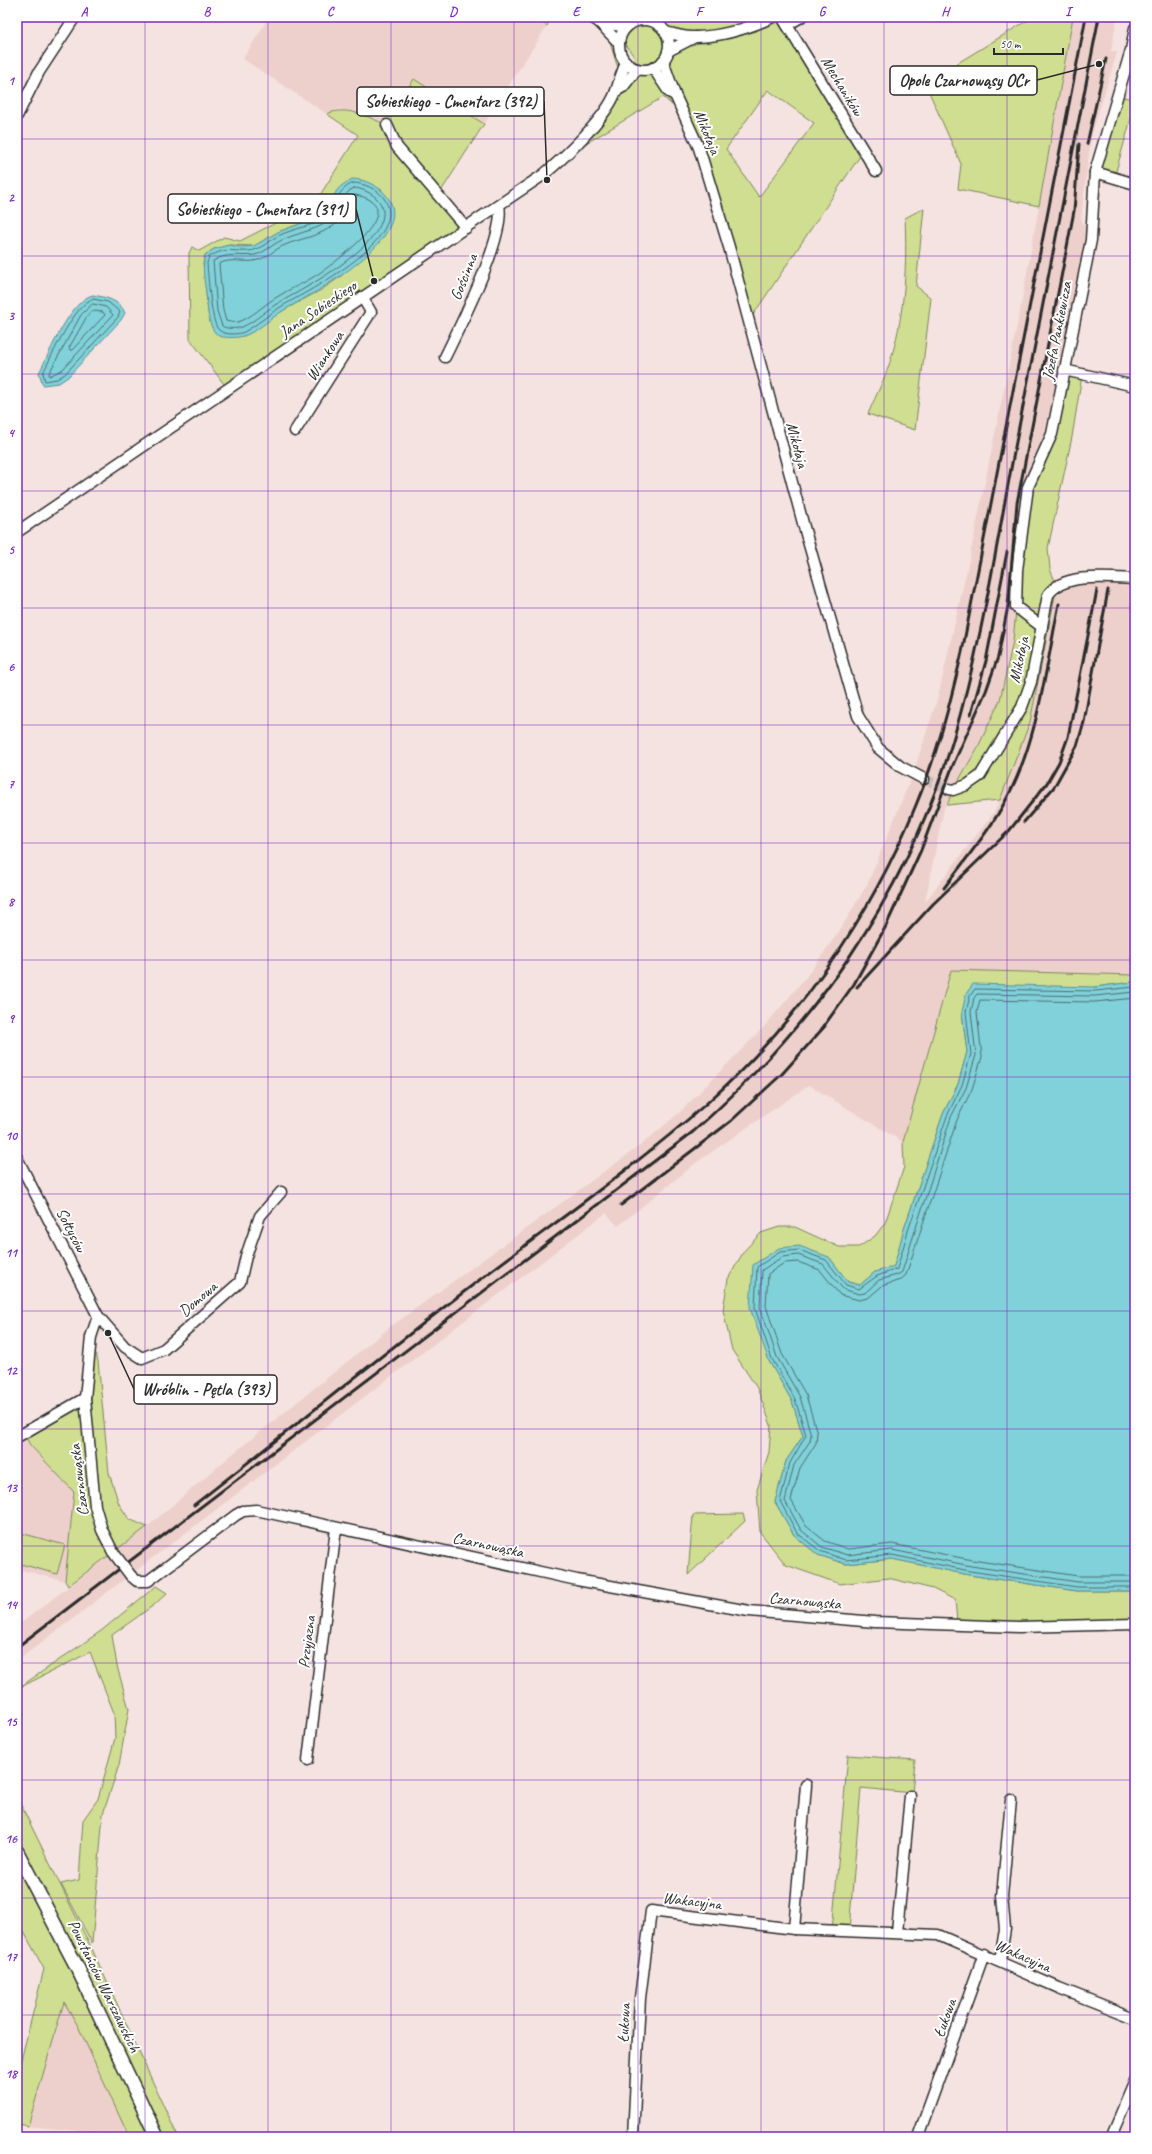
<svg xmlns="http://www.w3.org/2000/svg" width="1152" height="2154" font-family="Caveat,sans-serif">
<rect width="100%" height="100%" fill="#f4e3e0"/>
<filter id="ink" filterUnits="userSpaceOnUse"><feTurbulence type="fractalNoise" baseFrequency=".025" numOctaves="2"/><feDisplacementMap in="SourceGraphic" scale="8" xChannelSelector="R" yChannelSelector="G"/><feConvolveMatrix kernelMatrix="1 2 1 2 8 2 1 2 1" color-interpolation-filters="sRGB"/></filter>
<g filter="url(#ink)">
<g fill="#edd0cb">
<path d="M269,17H534L547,26L484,124L414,79L388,120L387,125L361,115L339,109L327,114L243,59Z"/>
<path d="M1073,17H1117L1111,51L1117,52L1091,137L1081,218L1091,240L1016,607L1013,641L1000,700L978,747L944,808L925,902L995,811L1030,722L1057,586L1063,583L1135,579V975L951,970L903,1142L809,1085L697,1162L618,1226L606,1213L17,1661V1626L147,1527L234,1453L389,1328L641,1145L679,1113L763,1028L807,976L840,930L868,883L913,774L938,697L970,556L1021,306Z"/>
<path d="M24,1433L30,1445L74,1492L65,1581L17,1569V1437Z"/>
<path d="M64,2002L78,2026L129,2136L28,2126Z"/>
</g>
<g fill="#cfde91" stroke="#7d845e" fill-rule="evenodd">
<path d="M534,17H551L547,26Z"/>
<path d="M614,17H782L864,150L749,321L702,158L675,95L666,96L672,105L663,97L570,153L607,107L635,58L616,31ZM768,90L814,123L759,197L726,149Z"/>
<path d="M1033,17H1073L1039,206L958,189L961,164L925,83Z"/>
<path d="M607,33L616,45L619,67L617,65Z"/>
<path d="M414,79L484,124L438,196L466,228L227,388L190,339L189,253L192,247L199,251L224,237L240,241L315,203L358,135L327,114C346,105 368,117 387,125L388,120ZM359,179L382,190L376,244L340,277L321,290L284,310L244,336L208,313L203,263L205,255L214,249L229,245L254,246L278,232L321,216L329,211L332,196Z"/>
<path d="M1117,96L1135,99V105L1114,178L1095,172Z"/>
<path d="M924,208L916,286L931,298L915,430L868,414C876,395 887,375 892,355C905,311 907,263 905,218Z"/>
<path d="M1064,370L1082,375L1072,437L1048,548L1050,569L1057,586L1030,722L1000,800L947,805L953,790L978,747L1000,700L1013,641L1028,487L1042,455Z"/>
<path d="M951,970L1135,975V985L1133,982L1095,987L962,1012L967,1052L958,1084L943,1114L904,1229L894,1267L875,1272L860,1285L848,1282L829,1257L769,1361L792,1401L803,1436L786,1461L775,1502L794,1535L818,1555L846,1564L892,1559L969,1575L1077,1591H1135V1623L957,1621L955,1600L933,1589L888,1578L840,1584L786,1565L760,1532L757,1490L769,1452L771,1425L757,1388L732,1350L723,1310L728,1279L744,1251L761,1233L779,1227H795L839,1247H859L875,1236L885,1223L904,1167L903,1142Z"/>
<path d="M91,1337L98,1361L109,1473L119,1504L129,1519L147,1527L68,1586L65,1581L74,1492L30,1445L24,1433L85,1398Z"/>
<path d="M743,1514L745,1521L688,1575L693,1515Z"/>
<path d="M17,1532L65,1545L57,1574L17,1563Z"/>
<path d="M156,1586L167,1593L154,1605L112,1635L117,1666L129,1709L119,1765L103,1814L92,1943L61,1884L79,1880L83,1820L98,1799L115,1738L114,1713L90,1652L17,1689L101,1631Z"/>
<path d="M848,1755L915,1760L912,1793L861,1788L849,1930H832Z"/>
<path d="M17,1797L92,1949L178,2137H129L78,2026L64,2002L28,2126L17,2124V2076L44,1969L17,1919Z"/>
</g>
<g fill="#80d1d9" stroke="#5e8f93">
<path d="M352,179C364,179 379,186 386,195C421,237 312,294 284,310C272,317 256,333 243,336C237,338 225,338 219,336C209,330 208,313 207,303C206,287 201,270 205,255L214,249L229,245L240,247L254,246L278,232L321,216L329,211C336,192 333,190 352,179Z"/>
<path d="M93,295C105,297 120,300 125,313L121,320L68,377L59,383L43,385L39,373C49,354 71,299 93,295Z"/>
<path d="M1133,982L1135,985V1591H1077L969,1575L892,1559L846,1564L818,1555L794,1535L775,1502L786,1461L803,1436L792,1401L769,1361L750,1308L753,1265L779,1248L799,1246L829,1257L848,1282L860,1285L875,1272L894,1266L904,1229L943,1114L958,1084L967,1052L962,1012L966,994L973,984L1095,987Z"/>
</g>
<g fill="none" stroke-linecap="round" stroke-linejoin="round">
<g stroke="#4d6d71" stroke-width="1">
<path d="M353,183C363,183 377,189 383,197C415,237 308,291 282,306C269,314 257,325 244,332C237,335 222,335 218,329C211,321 208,276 207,263L209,257C228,245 235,254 254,250C262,248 270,240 278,236C296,227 318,226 333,213C339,197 336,192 353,183Z"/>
<path d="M354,188C361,188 374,194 378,200C407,234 304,289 280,302C267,309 256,321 242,327C237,329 226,329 222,326L217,311L213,261C227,252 240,257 255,255C264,253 273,244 282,240C295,234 311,231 325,224C346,214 334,199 354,188Z"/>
<path d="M355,195C416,205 334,264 315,276C303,284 289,289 277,297C266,303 250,319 238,322C235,323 230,322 226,321L223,310L219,264C231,257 245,264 258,260C268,257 275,249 285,245C299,239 315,237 328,229C350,218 341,203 355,195Z"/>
<path d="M93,299L108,302L120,312L118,317L65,374L57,379L45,381L43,373C51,357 76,302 93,299Z"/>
<path d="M93,304L106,307L113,315L62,370L49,376V373L81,315Z"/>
<path d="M92,311L103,312L105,315L72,350H70L69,348L86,318Z"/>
<path d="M1135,987L1095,991L975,989L970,996L966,1012L971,1054L962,1085L947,1116L908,1231L897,1269L877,1276L859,1289L846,1285L826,1260L799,1250L780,1252L757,1267L755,1308L772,1359L795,1399L806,1435L790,1463L780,1501L797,1533L820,1551L846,1560L892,1555L970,1571L1077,1587H1135"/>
<path d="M1135,992L1095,996L977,994L974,998L971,1012L976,1055L966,1088L951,1117L902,1272L897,1275L879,1280L865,1293L859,1294L843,1289L823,1264L798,1255L782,1257L762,1270L760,1307L777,1357L800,1397L811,1435L810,1441L794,1465L785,1501L801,1530L822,1547L847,1555L892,1550L971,1566L1078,1582H1135"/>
<path d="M1135,998L1095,1002L980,1000L977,1012L982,1057L972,1089L957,1120L906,1275L900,1280L882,1286L868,1298L859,1300L840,1295L820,1270L798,1262L784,1263L768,1274L766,1306L782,1354L806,1395L817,1433L816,1443L800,1468L791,1500L806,1526L825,1541L848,1549L892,1544L972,1560L1078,1576H1135"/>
</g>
<path stroke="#ccbebc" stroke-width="10" stroke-dasharray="10 5" stroke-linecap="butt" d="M924,779L949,789"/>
<defs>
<g id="minor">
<path d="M591,17L599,22L626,27"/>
<path d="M782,17L876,171"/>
<circle cx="644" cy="45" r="25"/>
<path d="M599,22L619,43"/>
<path d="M787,25L801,17"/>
<path d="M665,32C675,34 687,38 697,37C723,36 749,28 773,17"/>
<path d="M668,51L695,37"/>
<path d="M663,61L675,95L699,148L729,247L804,527L858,716L878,748L901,767L924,779"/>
<path d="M653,68L669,92L675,95"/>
<path d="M616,91L623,87L637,69"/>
<path d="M17,116L39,72L75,17"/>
<path d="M387,125L397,147L466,228"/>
<path d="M1095,172L1135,184"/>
<path d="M445,357C460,326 506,236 499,206"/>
<path d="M1064,370L1135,386"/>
<path d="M295,431L371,312L362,297"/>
<path d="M17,532L543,175C564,158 608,116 616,91C619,81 622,72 626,62"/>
<path d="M1042,627L1016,607L1017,570L1028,487L1052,434L1091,240L1095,172L1131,50L1135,28"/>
<path d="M949,789L953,790L967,785L980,776L1022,707L1031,682L1048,595C1063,572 1111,578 1135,579"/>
<path d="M17,1158L98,1316L125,1347L142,1358L164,1349L240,1282L246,1256L260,1216L281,1192"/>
<path d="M98,1316L91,1337L85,1398L95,1506L102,1530L113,1552"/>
<path d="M17,1437L85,1398"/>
<path d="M131,1576L137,1581H148L236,1515L243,1511L256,1510L577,1580L749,1611L875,1622L1019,1627L1135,1624"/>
<path d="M308,1760L336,1528"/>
<path d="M794,1929L806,1785"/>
<path d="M897,1932L910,1796"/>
<path d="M1000,1961L1005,1929L1002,1896L1011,1800"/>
<path d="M633,2137L640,1998L651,1911L794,1929L938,1935L1059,1988L1135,2018"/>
<path d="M918,2137L984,1954"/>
<path d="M1111,2137L1135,2081"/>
</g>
<path id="major" d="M17,1852L78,1969L157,2137"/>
</defs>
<use href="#minor" stroke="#2b2b2b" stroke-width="13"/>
<use href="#major" stroke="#2b2b2b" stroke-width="16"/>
<use href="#minor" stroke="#fff" stroke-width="10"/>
<use href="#major" stroke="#fff" stroke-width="13"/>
<g stroke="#2b2b2b" stroke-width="3">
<path d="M1087,144L1106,59"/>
<path d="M971,714L986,661L1007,552"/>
<path d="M1024,822L1054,787L1077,746L1084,722L1108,590"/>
<path d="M944,888C966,858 991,830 1008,796C1038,739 1046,667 1059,604"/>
<path d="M857,987L933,904L1009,831L1047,783L1059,762L1068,737L1097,590"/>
<path d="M821,1030L854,984L886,926L921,850L953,765L986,691L998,657L1008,606L1017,503L1074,211L1079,144"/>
<path d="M621,1205L731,1121L782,1074L825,1026"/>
<path d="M194,1505C290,1430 385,1352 482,1278C558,1220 636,1166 707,1103C798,1022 870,918 916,805C937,755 950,704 962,652L1086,17"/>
<path d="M17,1647L694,1131C816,1023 905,897 953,740C982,643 997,541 1016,442C1044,300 1071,159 1099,17"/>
</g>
<defs>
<path id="minor-bridge" d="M113,1552L131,1576"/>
</defs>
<use href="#minor-bridge" stroke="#2b2b2b" stroke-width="13" stroke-linecap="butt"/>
<use href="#minor-bridge" stroke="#fff" stroke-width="10"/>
</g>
</g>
<path fill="none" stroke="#7b2cbf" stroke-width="1" stroke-opacity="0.55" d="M145,17V2137M268,17V2137M391,17V2137M514,17V2137M638,17V2137M761,17V2137M884,17V2137M1007,17V2137M17,139H1135M17,256H1135M17,374H1135M17,491H1135M17,608H1135M17,725H1135M17,843H1135M17,960H1135M17,1077H1135M17,1194H1135M17,1311H1135M17,1429H1135M17,1546H1135M17,1663H1135M17,1780H1135M17,1898H1135M17,2015H1135"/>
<g text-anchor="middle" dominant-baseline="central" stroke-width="4" stroke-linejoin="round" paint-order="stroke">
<g font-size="16" fill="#2b2b2b" stroke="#fff">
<text transform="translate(842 86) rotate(59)">Mechaników</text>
<text transform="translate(707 132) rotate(68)">Mikołaja</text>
<text transform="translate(464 277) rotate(-68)">Gościnna</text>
<text transform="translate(318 309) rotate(-34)">Jana Sobieskiego</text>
<text transform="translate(1057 331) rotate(-79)">Józefa Pankiewicza</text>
<text transform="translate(325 356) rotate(-57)">Wiankowa</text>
<text transform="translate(797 445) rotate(75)">Mikołaja</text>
<text transform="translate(1019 660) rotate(-78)">Mikołaja</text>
<text transform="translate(71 1230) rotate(63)">Sołtysów</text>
<text transform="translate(198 1299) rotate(-41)">Domowa</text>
<text transform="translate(79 1480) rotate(-97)">Czarnowąska</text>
<text transform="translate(488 1545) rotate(12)">Czarnowąska</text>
<text transform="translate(805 1601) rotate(5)">Czarnowąska</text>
<text transform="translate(307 1642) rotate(-83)">Przyjazna</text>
<text transform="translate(692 1901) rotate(7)">Wakacyjna</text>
<text transform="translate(1023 1956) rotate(24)">Wakacyjna</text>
<text transform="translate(104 1986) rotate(64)">Powstańców Warszawskich</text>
<text transform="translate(945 2018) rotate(-70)">Łukowa</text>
<text transform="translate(624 2023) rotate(-87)">Łukowa</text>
</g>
</g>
<path fill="none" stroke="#2b2b2b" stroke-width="1.5" d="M1099 64L1037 80M547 180L544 101M374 281L356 209M108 1333L134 1389"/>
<g fill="#2b2b2b" stroke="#fff" stroke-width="1.5">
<circle cx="1099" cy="64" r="4"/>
<circle cx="547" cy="180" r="4"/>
<circle cx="374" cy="281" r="4"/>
<circle cx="108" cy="1333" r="4"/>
</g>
<g fill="#fff" stroke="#2b2b2b" stroke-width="1.5">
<rect x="890" y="66" width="147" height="29" rx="4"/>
<rect x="357" y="87" width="187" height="29" rx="4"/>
<rect x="168" y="194" width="188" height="29" rx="4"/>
<rect x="134" y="1375" width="143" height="29" rx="4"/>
</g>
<g font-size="17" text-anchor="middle" font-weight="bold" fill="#2b2b2b">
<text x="964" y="86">Opole Czarnowąsy OCr</text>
<text x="451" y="107">Sobieskiego - Cmentarz (392)</text>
<text x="262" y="215">Sobieskiego - Cmentarz (391)</text>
<text x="206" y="1395">Wróblin - Pętla (393)</text>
</g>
<rect width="1152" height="2154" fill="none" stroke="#fff" stroke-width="44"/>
<path d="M994 48v6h69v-6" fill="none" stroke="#2b2b2b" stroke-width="2"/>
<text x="1000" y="48" font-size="12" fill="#2b2b2b" stroke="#ffffff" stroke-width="3" paint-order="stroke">50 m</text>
<rect x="22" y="22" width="1108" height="2110" fill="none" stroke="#7b2cbf" stroke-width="1.5"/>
<g font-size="13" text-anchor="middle" font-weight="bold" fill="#7b2cbf">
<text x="84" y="16">A</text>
<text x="207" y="16">B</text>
<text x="330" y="16">C</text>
<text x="453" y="16">D</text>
<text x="576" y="16">E</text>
<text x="699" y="16">F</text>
<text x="822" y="16">G</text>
<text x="945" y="16">H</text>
<text x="1068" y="16">I</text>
<text x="11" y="85">1</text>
<text x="11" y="202">2</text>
<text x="11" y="320">3</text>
<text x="11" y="437">4</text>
<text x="11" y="554">5</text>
<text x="11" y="671">6</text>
<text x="11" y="788">7</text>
<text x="11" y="906">8</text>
<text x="11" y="1023">9</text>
<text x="11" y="1140">10</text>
<text x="11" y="1257">11</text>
<text x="11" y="1375">12</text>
<text x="11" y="1492">13</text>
<text x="11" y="1609">14</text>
<text x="11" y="1726">15</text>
<text x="11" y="1843">16</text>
<text x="11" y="1961">17</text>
<text x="11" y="2078">18</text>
</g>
</svg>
